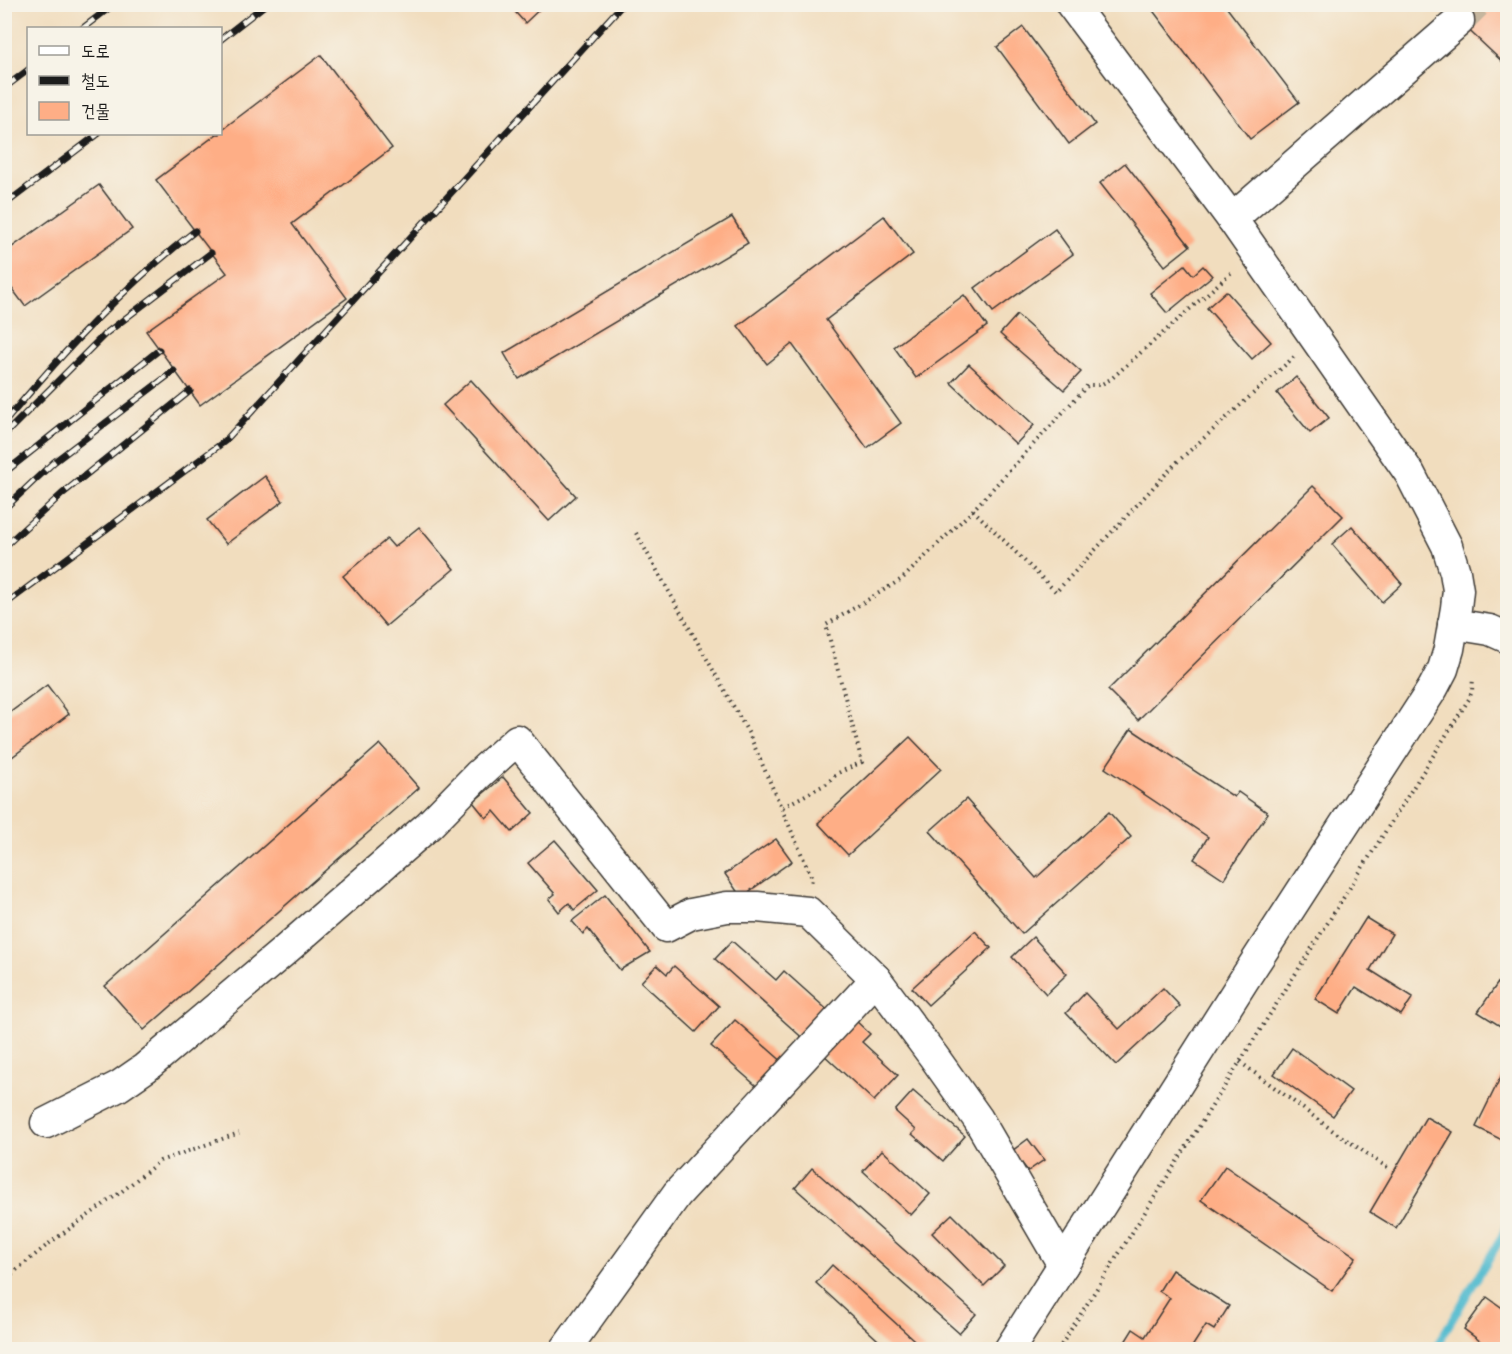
<svg xmlns="http://www.w3.org/2000/svg" width="1512" height="1354" font-family="Sriracha,'Poor Story',sans-serif">
<rect width="100%" height="100%" fill="#f7f3e8"/>
<filter id="ink" filterUnits="userSpaceOnUse"><feTurbulence type="fractalNoise" baseFrequency=".0167" numOctaves="2"/><feDisplacementMap in="SourceGraphic" scale="12" xChannelSelector="R" yChannelSelector="G"/><feConvolveMatrix kernelMatrix="1 2 1 2 8 2 1 2 1" color-interpolation-filters="sRGB"/></filter>
<filter id="wash" filterUnits="userSpaceOnUse"><feTurbulence type="fractalNoise" baseFrequency=".008" numOctaves="4" result="noise"/><feDisplacementMap in="SourceGraphic" scale="24" xChannelSelector="R" yChannelSelector="G"/><feGaussianBlur stdDeviation="1.35" result="paint"/><feColorMatrix in="noise" values="0 0 0 0 0 0 0 0 0 0 0 0 0 0 0 0 0 1.4 0 .05"/><feComposite in="paint" operator="in"/></filter>
<g filter="url(#wash)">
<rect width="100%" height="100%" fill="#f1ddbe"/>
<g fill="none" stroke-linecap="round" stroke-linejoin="round">
<path stroke="#52bbcf" stroke-width="8" d="M1434,1350L1500,1240L1508,1222"/>
</g>
<g id="blocks">
<g fill="#feae86">
<path d="M508,4H545L525,23Z"/>
<path d="M1148,4H1224L1299,102L1250,139Z"/>
<path d="M1442,4H1508V67L1459,21Z"/>
<path d="M1023,27L1095,124L1069,144L997,47Z"/>
<path d="M321,55L392,148L292,224L347,298L200,405L146,331L227,273L156,180L217,134H220V131Z"/>
<path d="M1125,163L1190,246L1165,266L1100,183Z"/>
<path d="M99,185L132,229L25,306L4,278V253Z"/>
<path d="M884,216L913,254L826,320L901,423L867,448L792,344L767,364L738,326Z"/>
<path d="M732,217L748,243L519,379L504,353Z"/>
<path d="M1055,229L1073,254L993,312L975,288Z"/>
<path d="M1185,265L1193,275L1203,266L1212,276L1167,313L1150,293Z"/>
<path d="M1226,291L1271,342L1252,359L1207,308Z"/>
<path d="M964,295L987,326L916,378L894,347Z"/>
<path d="M1017,315L1081,372L1064,390L1000,334Z"/>
<path d="M969,364L1034,425L1016,444L951,383Z"/>
<path d="M1296,377L1329,418L1310,433L1277,393Z"/>
<path d="M471,380L576,496L549,521L443,405Z"/>
<path d="M265,476L283,501L226,544L207,520Z"/>
<path d="M1313,486L1343,516L1138,720L1108,690Z"/>
<path d="M1352,526L1402,584L1382,602L1332,544Z"/>
<path d="M419,527L454,569L386,626L343,576L387,539L394,547Z"/>
<path d="M47,685L69,714L4,763V717Z"/>
<path d="M1131,729L1234,797L1238,792L1268,813L1224,879L1194,859L1208,837L1105,768Z"/>
<path d="M910,737L941,769L848,855L818,823Z"/>
<path d="M380,744L419,788L144,1030L105,986Z"/>
<path d="M503,777L533,813L512,832L494,811L486,818L473,802Z"/>
<path d="M966,799L1036,878L1109,812L1131,837L1022,934L930,831Z"/>
<path d="M776,839L792,861L741,897L725,874Z"/>
<path d="M555,840L598,890L574,910L569,903L559,912L549,899L555,894L528,863Z"/>
<path d="M605,895L650,952L620,970L588,929L583,934L572,921Z"/>
<path d="M1366,918L1392,934L1370,970L1413,997L1401,1015L1356,987L1339,1014L1315,999Z"/>
<path d="M975,931L991,948L928,1005L912,988Z"/>
<path d="M1033,937L1067,974L1046,994L1012,957Z"/>
<path d="M732,941L776,980L784,971L833,1015L808,1043L715,959Z"/>
<path d="M657,965L667,974L674,966L719,1006L696,1032L641,982Z"/>
<path d="M1508,968V1031L1478,1012Z"/>
<path d="M1163,988L1180,1006L1116,1065L1066,1013L1085,993L1119,1029Z"/>
<path d="M735,1020L785,1064L761,1090L711,1046Z"/>
<path d="M855,1020L870,1034L862,1042L898,1075L874,1101L823,1054Z"/>
<path d="M1292,1048L1351,1091L1333,1116L1274,1074Z"/>
<path d="M1508,1062V1143L1476,1127Z"/>
<path d="M913,1091L965,1136L943,1161L912,1134L916,1130L895,1111Z"/>
<path d="M1426,1117L1453,1132L1396,1228L1370,1212Z"/>
<path d="M1028,1139L1044,1160L1028,1171L1012,1151Z"/>
<path d="M882,1150L930,1194L911,1215L863,1171Z"/>
<path d="M1225,1166L1356,1257L1332,1291L1201,1200Z"/>
<path d="M812,1168L976,1314L959,1333L795,1188Z"/>
<path d="M952,1214L1004,1266L984,1286L932,1233Z"/>
<path d="M832,1265L925,1350H889L816,1283Z"/>
<path d="M1172,1270L1229,1306L1214,1330L1206,1325L1190,1350H1120L1133,1329L1145,1337L1170,1298L1159,1291Z"/>
<path d="M1487,1297L1508,1312V1350H1492L1464,1329Z"/>
</g>
</g>
</g>
<g filter="url(#ink)">
<use href="#blocks" fill-opacity="0" stroke="#3c3934" stroke-width="1.5"/>
<g fill="none" stroke-linecap="round" stroke-linejoin="round">
<path stroke="#c6b69e" stroke-width="30" stroke-dasharray="30 15" stroke-linecap="butt" d="M1459,21L1476,4"/>
<defs>
<g id="minor">
<path d="M1232,219L1459,21"/>
<path d="M1453,624L1490,630L1508,638"/>
<path d="M46,1123L119,1086L145,1068L283,952L429,825L478,775L517,740L666,927L691,914L727,907H757L808,912L876,979L934,1057L978,1119L1063,1265"/>
<path d="M565,1350L677,1194L876,979"/>
<path d="M1009,1350L1247,975L1433,688L1443,669L1449,649L1456,608L1458,590L1455,572L1447,546L1410,474L1232,219L1071,4"/>
</g>
</defs>
<use href="#minor" stroke="#3c3934" stroke-width="33"/>
<g stroke="#3c3934" stroke-width="4" stroke-dasharray="1.5 4.5" stroke-linecap="butt">
<path d="M973,510L1056,592L1175,464L1294,357"/>
<path d="M636,533L749,734L812,878L811,885"/>
<path d="M783,807L826,784L838,773L862,762L826,625L902,579L973,510L1088,385H1100L1111,379L1234,270"/>
<path d="M1240,1062L1332,1130L1388,1168"/>
<path d="M4,1283L9,1276L51,1242L121,1192L160,1161L239,1133"/>
<path d="M1058,1350L1469,699L1472,691L1473,678"/>
</g>
<use href="#minor" stroke="#fff" stroke-width="30"/>
<defs>
<g id="rail">
<path d="M83,28L114,4"/>
<path d="M220,40L266,4"/>
<path d="M4,88L28,70"/>
<path d="M4,205L98,134"/>
<path d="M4,423C62,353 123,287 195,231"/>
<path d="M4,435L105,334L211,253"/>
<path d="M4,473L159,350"/>
<path d="M4,509L54,462L174,371"/>
<path d="M4,547L62,494L190,391"/>
<path d="M4,605L225,441L623,4"/>
</g>
</defs>
<use href="#rail" stroke="#1c1c1c" stroke-width="7"/>
<use href="#rail" stroke="#f7f3e8" stroke-width="4.5" stroke-dasharray="14" stroke-linecap="butt"/>
</g>
</g>
<rect width="1512" height="1354" fill="none" stroke="#f7f3e8" stroke-width="24"/>
<rect x="27" y="27" width="195" height="108" fill="#f7f3e8" stroke="#9f9d96" stroke-width="1.5"/>
<rect x="39" y="46" width="30" height="9" fill="#ffffff" stroke="#9f9d96" stroke-width="1.5"/>
<text x="81" y="57" font-size="18" fill="#1c1c1c">도로</text>
<rect x="39" y="76" width="30" height="9" fill="#1c1c1c" stroke="#9f9d96" stroke-width="1.5"/>
<text x="81" y="87" font-size="18" fill="#1c1c1c">철도</text>
<rect x="39" y="102" width="30" height="18" fill="#feae86" stroke="#9f9d96" stroke-width="1.5"/>
<text x="81" y="117" font-size="18" fill="#1c1c1c">건물</text>
</svg>
